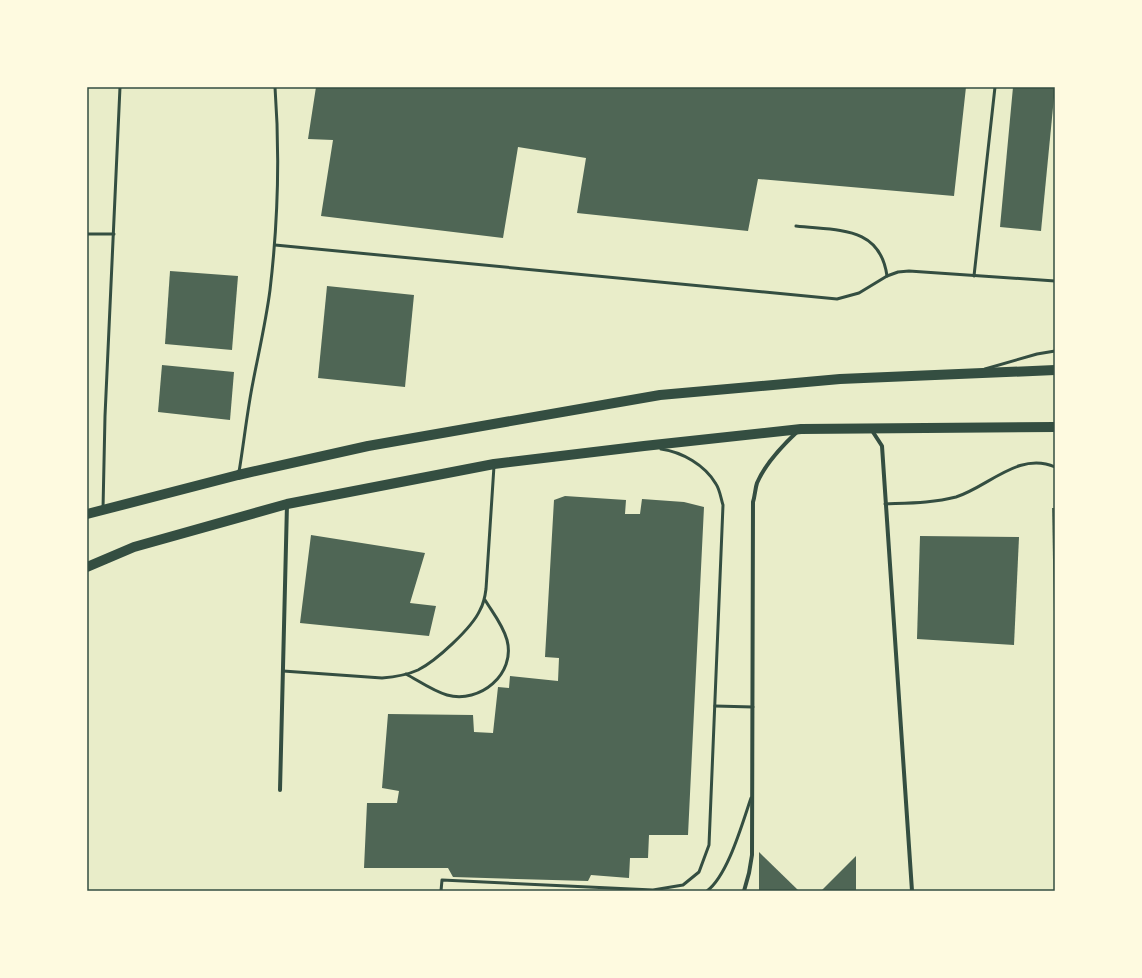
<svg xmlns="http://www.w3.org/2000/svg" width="1142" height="978" font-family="Manrope,sans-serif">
<rect width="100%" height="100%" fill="#e9edc9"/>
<g fill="#4f6655">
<path d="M316,87H966L954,196L758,179L748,231L577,213L586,158L518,147L503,238L321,216L333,140L308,139Z"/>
<path d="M1013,87H1055L1041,231L1000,227Z"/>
<path d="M170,271L238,276L232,350L165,344Z"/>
<path d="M327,286L414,295L405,387L318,378Z"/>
<path d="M162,365L234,372L230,420L158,412Z"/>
<path d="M565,496L626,500L625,514H640L642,499L684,502L704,507L688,835H649L648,858H630L629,878L591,875L588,881L453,877L448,868H364L367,803H397L399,791L382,788L388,714L473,715L474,732L493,733L498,687L509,688L510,676L558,681L559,658L545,657L554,500Z"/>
<path d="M1052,508H1055V612H1054Z"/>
<path d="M311,535L425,553L410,603L436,606L429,636L300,623Z"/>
<path d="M920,536L1019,537L1014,645L917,639Z"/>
<path d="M759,852L799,891H759Z"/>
<path d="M856,856V891H821Z"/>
</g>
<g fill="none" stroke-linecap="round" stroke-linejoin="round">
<g stroke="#344e41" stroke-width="3">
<path d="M796,226C837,231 880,225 887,276"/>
<path d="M87,234H114"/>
<path d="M275,245L837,299L859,293L887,276L898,272L909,271L1055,281"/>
<path d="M974,276L995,87"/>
<path d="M985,369L1037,354L1055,351"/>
<path d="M239,472C244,442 247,412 253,382C259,351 266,321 270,290C278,222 280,155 275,87"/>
<path d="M885,504C909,503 933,503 956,497C988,487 1019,451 1055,467"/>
<path d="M103,509L105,416L120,87"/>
<path d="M283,671L382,678C395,677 407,675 418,670C436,661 472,628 480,610C484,603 485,597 486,589L494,466"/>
<path d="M406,674C419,681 433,691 447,695C480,704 516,674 507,640C503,625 493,613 485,600"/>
<path d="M715,706L753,707"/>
<path d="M441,891L442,880L653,890L683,885L699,872L709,845L723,505C721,499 720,490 716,484C705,465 682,452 661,449"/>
<path d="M707,891C728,875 742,824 751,798"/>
</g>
<g stroke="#344e41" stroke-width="4">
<path d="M871,429L882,446L912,891"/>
<path d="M280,790L287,504"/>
<path d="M744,891L749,873L752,855L753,502C755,496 755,489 757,483C765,464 783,445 798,431"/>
</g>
<g stroke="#344e41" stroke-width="10">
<path d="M87,514L238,475L368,446L660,395L840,379L1055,370"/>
<path d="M87,567L134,547L287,504L494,464L644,446L801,429L1055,427"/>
</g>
</g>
<rect width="1142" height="978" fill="none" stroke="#fefae0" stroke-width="176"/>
<rect x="88" y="88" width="966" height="802" fill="none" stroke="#344e41" stroke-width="1.5"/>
</svg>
